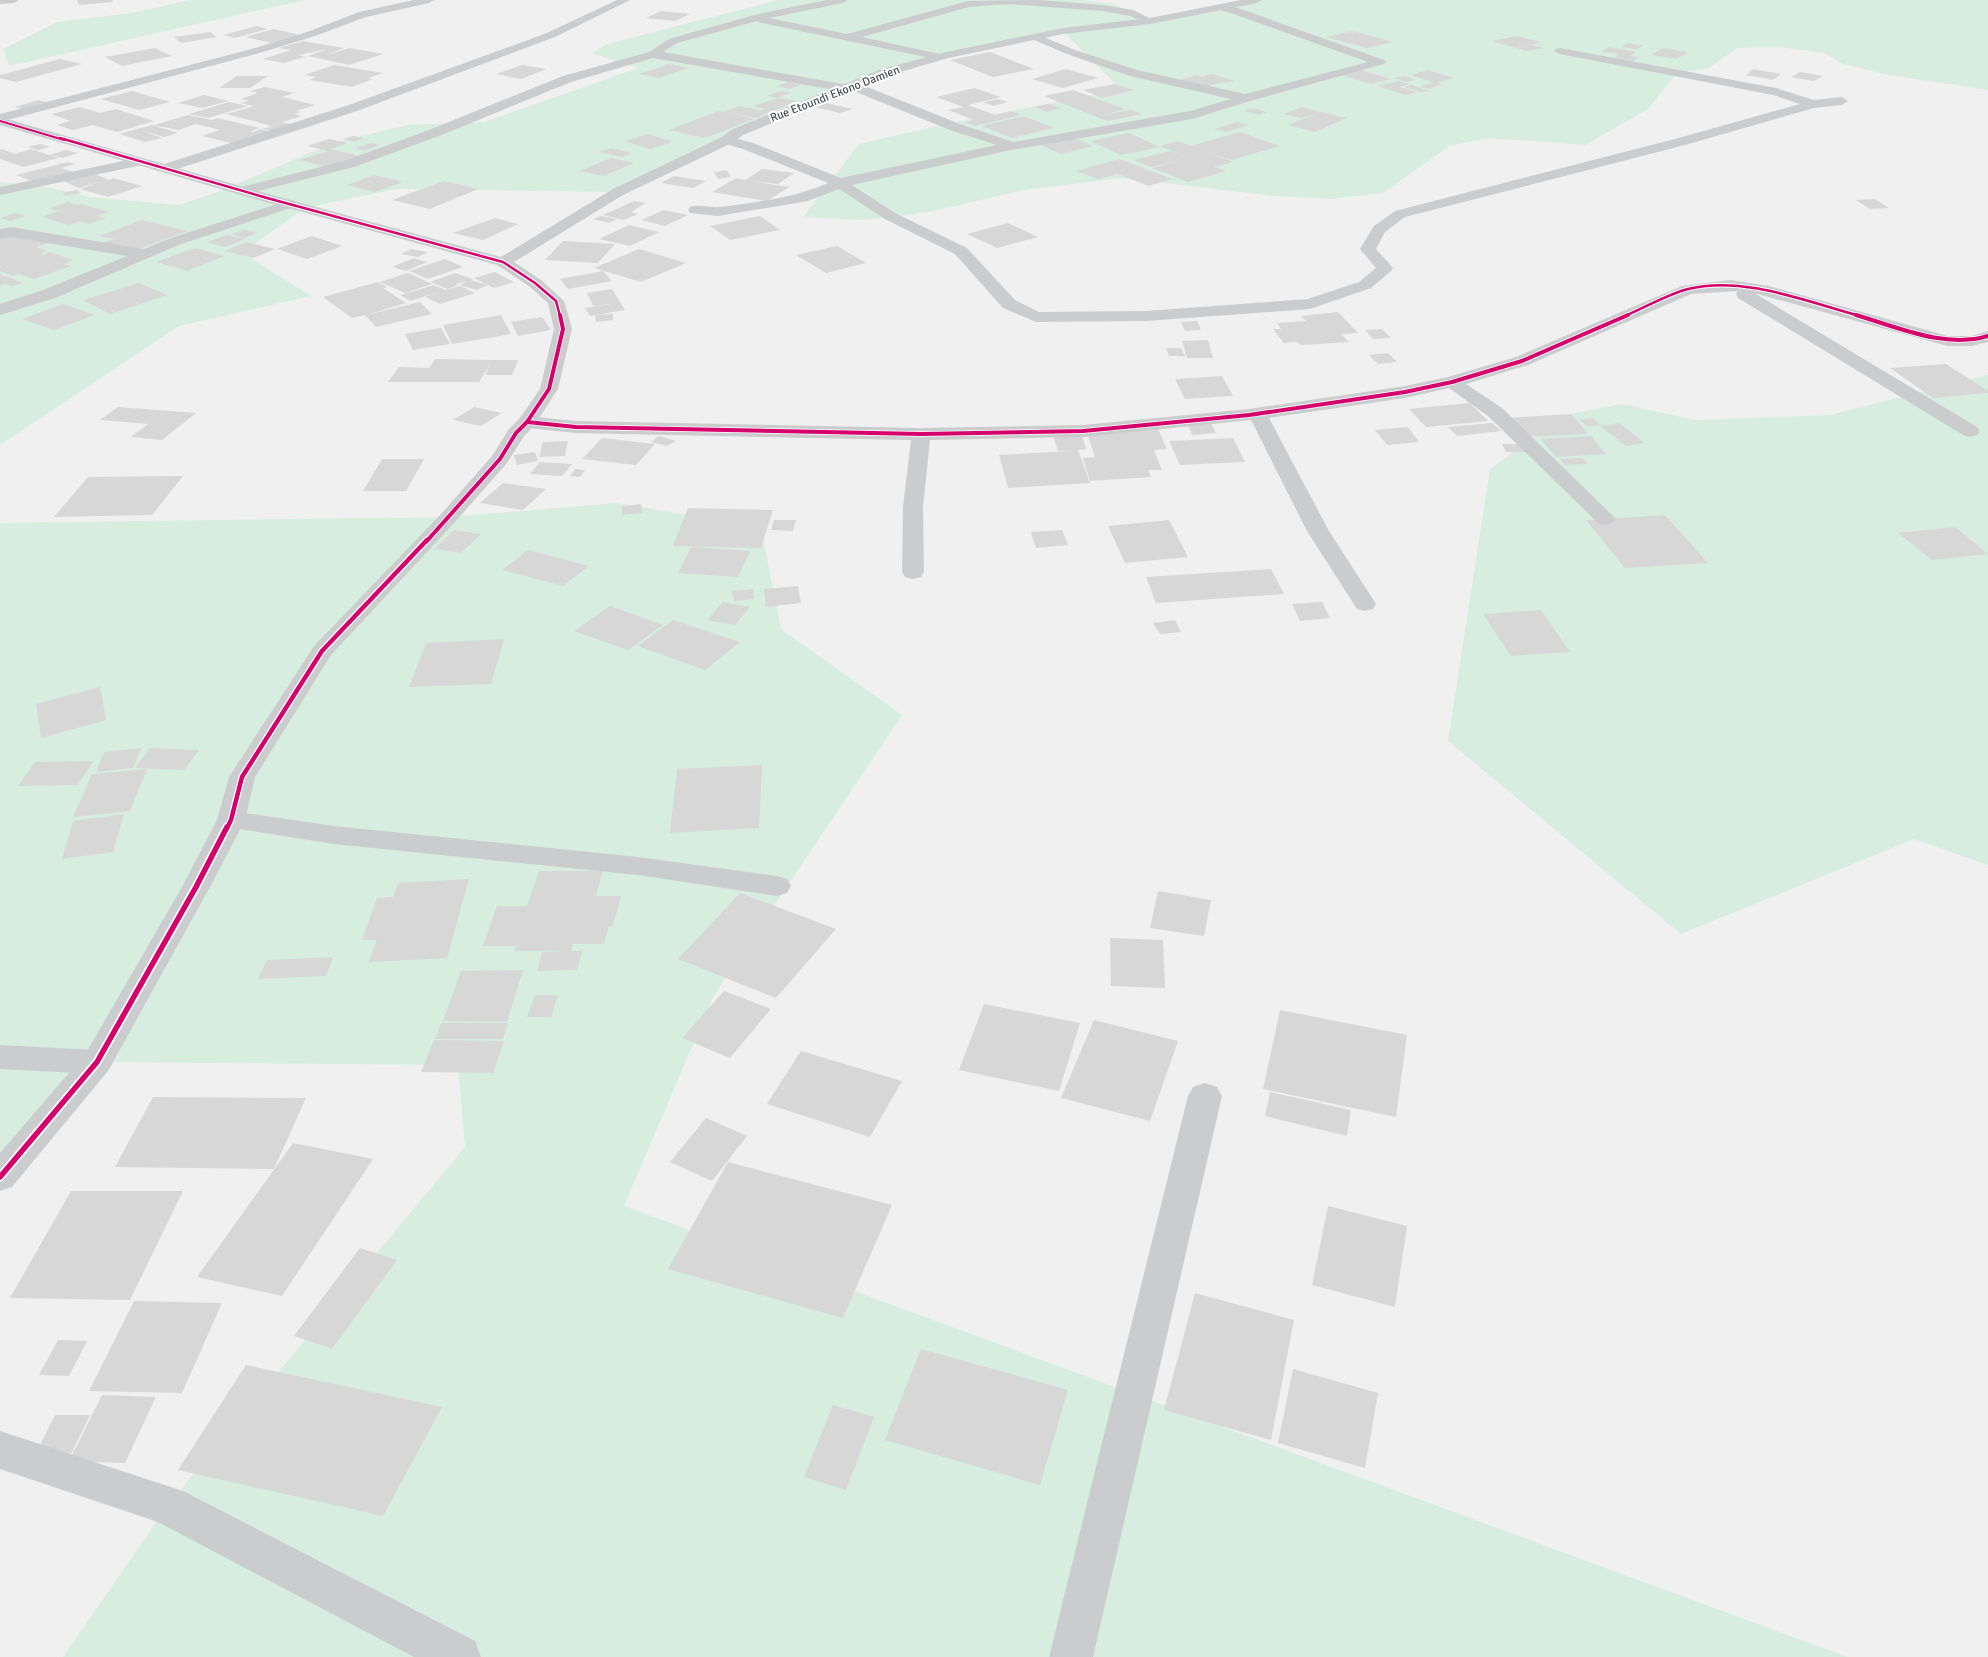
<svg xmlns="http://www.w3.org/2000/svg" width="1988" height="1657" font-family="Signika,sans-serif">
<rect width="100%" height="100%" fill="#f1f0f0"/>
<g fill="#d7eddf">
<path d="M191,0H304L9,66L3,49L57,22L132,13Z"/>
<path d="M779,0H1084L1113,4L1150,21L1248,0H1988V90L1884,74L1843,64L1824,53L1780,47L1737,48L1709,68L1677,73L1648,109L1585,145L1488,138L1449,146L1383,193L1331,199L1275,196L1121,178L1024,190L928,212L865,220L803,217L859,144L932,127L1120,89L1063,31L946,55L883,73L738,132L618,192L396,189L305,208L242,253L311,296L179,326L0,445V182L51,188L90,197L179,205L223,190L333,143L407,125L484,122L638,68L592,53L607,44Z"/>
<path d="M1988,375V865L1914,839L1681,934L1448,741L1490,469L1564,415L1622,404L1695,420L1830,415Z"/>
<path d="M617,503L761,528L781,629L902,715L714,995L624,1206L1847,1657H63L168,1505L465,1147L458,1065L97,1062L0,1177V523L449,517Z"/>
</g>
<g fill="#d7d7d8">
<path d="M77,0H112L113,2L79,5Z"/>
<path d="M661,11L690,14L675,21L646,18Z"/>
<path d="M256,26L268,29L235,38L223,35Z"/>
<path d="M274,29L300,35L271,43L245,37Z"/>
<path d="M1352,31L1393,42L1367,48L1326,37Z"/>
<path d="M210,32L217,37L181,43L174,37Z"/>
<path d="M1517,36L1541,42L1522,47L1533,45L1543,48L1526,51L1492,41Z"/>
<path d="M303,41L344,48L325,55L350,48L383,54L349,65L308,56L327,49L298,55L305,57L284,63L263,59L291,50L278,48Z"/>
<path d="M1628,43L1643,46L1637,49L1622,47Z"/>
<path d="M1608,47L1636,52L1630,56L1638,57L1634,61L1614,58L1619,54L1602,52Z"/>
<path d="M155,48L172,56L122,66L105,57Z"/>
<path d="M1663,48L1688,52L1677,59L1651,55Z"/>
<path d="M990,52L1034,69L993,77L950,60Z"/>
<path d="M60,59L82,64L16,82L0,78V75Z"/>
<path d="M669,64L688,68L659,78L639,74Z"/>
<path d="M334,65L383,73L368,78L373,79L352,87L309,80L317,77L304,75Z"/>
<path d="M522,65L546,69L521,79L496,74Z"/>
<path d="M1066,69L1098,78L1063,88L1032,79Z"/>
<path d="M1753,69L1781,74L1773,80L1746,75Z"/>
<path d="M1360,70L1391,79L1371,84L1341,75Z"/>
<path d="M1428,70L1454,78L1436,83L1410,75Z"/>
<path d="M1800,72L1823,76L1814,81L1791,77Z"/>
<path d="M1211,74L1235,81L1227,83L1223,82L1196,89L1172,82L1197,75L1202,77Z"/>
<path d="M237,76H268L250,88H219Z"/>
<path d="M1404,76L1416,80L1406,82L1394,78Z"/>
<path d="M1399,81L1409,84L1399,87L1417,92L1406,95L1377,86Z"/>
<path d="M788,82L801,85L789,89L777,86Z"/>
<path d="M1433,82L1442,84L1429,89L1419,87Z"/>
<path d="M1115,84L1134,90L1102,98L1083,90Z"/>
<path d="M1411,85L1429,91L1421,92L1404,87Z"/>
<path d="M265,87L294,93L282,97L315,105L296,111L301,112L294,114L302,116L282,122L293,125L273,131L262,129L272,126L226,114L254,106L240,103L249,101L241,99L257,93L250,91Z"/>
<path d="M975,88L1001,97L968,105L995,115L1011,111L1021,115L975,126L965,122L974,120L948,110L963,107L936,97Z"/>
<path d="M1073,90L1125,109L1100,116L1131,110L1142,114L1107,121L1044,96Z"/>
<path d="M132,91L170,102L139,110L101,99Z"/>
<path d="M781,91L791,93L776,98L766,96Z"/>
<path d="M204,95L228,101L202,108L178,103Z"/>
<path d="M779,98L797,101L756,118L727,112L754,119L705,138L669,130L718,111L724,112L738,106L760,110L754,113L765,109L752,106Z"/>
<path d="M998,99L1008,102L993,106L983,102Z"/>
<path d="M38,100L46,102L23,109L15,107Z"/>
<path d="M229,102L248,106L208,118L189,114Z"/>
<path d="M826,103L853,109L840,113L814,107Z"/>
<path d="M1048,104L1061,108L1047,112L1034,107Z"/>
<path d="M80,107L100,113L116,109L154,121L117,132L93,125L73,130L56,125L85,117L70,121L51,114Z"/>
<path d="M1302,107L1320,112L1301,118L1283,114Z"/>
<path d="M1251,108L1267,112L1260,115L1244,111Z"/>
<path d="M1320,112L1347,118L1315,132L1288,125Z"/>
<path d="M188,115L212,120L217,118L260,128L250,131L253,132L261,129L272,132L231,143L202,136L220,130L196,124L178,130L154,125Z"/>
<path d="M1023,116L1054,128L1012,138L982,126Z"/>
<path d="M1238,122L1249,125L1225,132L1214,129Z"/>
<path d="M152,125L178,133L164,137L144,131L162,138L145,142L119,134Z"/>
<path d="M1240,132L1280,146L1231,160L1207,152L1233,162L1214,167L1226,171L1188,182L1152,168L1176,161L1151,167L1134,160L1171,151L1195,160L1160,146L1178,141L1191,146Z"/>
<path d="M1129,133L1160,147L1121,155L1090,141Z"/>
<path d="M648,134L673,142L650,149L625,141Z"/>
<path d="M353,136L364,138L354,142L342,139Z"/>
<path d="M1072,137L1093,146L1061,154L1040,145Z"/>
<path d="M329,139L348,143L331,149L359,156L326,167L299,160L328,151L307,146Z"/>
<path d="M371,143L380,145L364,151L355,148Z"/>
<path d="M40,144L50,147L38,150L28,147Z"/>
<path d="M610,148L632,153L622,157L599,152Z"/>
<path d="M2,149L15,154L31,149L49,155L66,150L78,153L62,158L51,155L58,158L24,167L0,159V150Z"/>
<path d="M611,158L634,163L604,176L580,171Z"/>
<path d="M1119,159L1172,179L1148,186L1118,174L1098,179L1076,171Z"/>
<path d="M68,162L75,164L61,168L73,172L37,183L16,175Z"/>
<path d="M762,169L794,173L778,184L749,181L789,187L767,201L712,192L736,178L745,180Z"/>
<path d="M727,170L731,177L718,179L714,172Z"/>
<path d="M90,172L109,180L113,178L142,186L108,197L80,189L100,182L79,188L61,180Z"/>
<path d="M374,175L403,182L375,192L347,185Z"/>
<path d="M674,176L706,181L693,188L661,183Z"/>
<path d="M444,181L478,189L459,197L446,194L458,197L430,209L392,200Z"/>
<path d="M77,190L81,193L66,196L62,193Z"/>
<path d="M1875,199L1889,208L1870,209L1856,200Z"/>
<path d="M634,201L646,203L631,212L638,214L624,220L603,215Z"/>
<path d="M69,202L77,205L81,204L109,212L97,216L106,218L89,224L80,221L69,225L42,217L68,208L57,211L49,208Z"/>
<path d="M664,210L688,215L665,226L641,220Z"/>
<path d="M15,213L25,216L10,221L0,218Z"/>
<path d="M601,216L617,219L609,223L593,219Z"/>
<path d="M760,216L780,230L730,240L710,226Z"/>
<path d="M495,218L518,224L483,240L453,233Z"/>
<path d="M142,220L187,231L128,253L97,245L114,239L99,236Z"/>
<path d="M1008,223L1038,237L997,248L967,234Z"/>
<path d="M629,225L659,232L630,246L599,239Z"/>
<path d="M243,230L257,233L244,238L231,234Z"/>
<path d="M7,231L48,243L36,247L47,251L39,254L43,255L50,252L73,260L63,264L71,266L34,279L18,274L13,276L0,271V267H2L0,266V233Z"/>
<path d="M227,235L245,239L225,247L207,242Z"/>
<path d="M312,236L342,246L307,259L277,249Z"/>
<path d="M563,241L615,244L598,263L545,260Z"/>
<path d="M246,242L275,249L253,258L224,251Z"/>
<path d="M837,246L866,263L826,273L796,255Z"/>
<path d="M194,248L225,256L187,271L156,262Z"/>
<path d="M411,249L428,252L418,257L401,254Z"/>
<path d="M639,249L686,263L641,282L594,268Z"/>
<path d="M414,258L427,262L406,271L392,267Z"/>
<path d="M445,259L463,267L428,279L409,271Z"/>
<path d="M603,271L612,281L568,289L560,279Z"/>
<path d="M495,272L514,282L494,288L474,278Z"/>
<path d="M408,273L432,284L405,293L380,282Z"/>
<path d="M455,273L473,279L470,280L488,285L477,290L460,285L467,281L456,284L458,285L448,289L430,282Z"/>
<path d="M0,274L23,283L12,286L6,284L0,286Z"/>
<path d="M378,282L387,287L383,288L406,303L366,315L420,302L432,314L376,327L365,315L352,318L323,297Z"/>
<path d="M139,283L167,295L110,314L83,300Z"/>
<path d="M434,285L445,290L460,286L475,293L440,304L425,297L439,292L410,301L400,295Z"/>
<path d="M612,289L625,310L590,316L585,308L610,304L593,306L587,293Z"/>
<path d="M63,304L95,315L54,330L22,319Z"/>
<path d="M1338,312L1358,333L1341,334L1349,342L1301,345L1297,342L1284,343L1273,329H1281L1277,323L1306,321L1301,316Z"/>
<path d="M613,314V320L596,322L595,315Z"/>
<path d="M501,315L511,334L452,344L443,325Z"/>
<path d="M542,317L551,330L518,336L511,322Z"/>
<path d="M1197,321L1201,330L1185,331L1181,322Z"/>
<path d="M441,328L450,344L413,350L405,334Z"/>
<path d="M1382,329L1391,338L1373,339L1365,330Z"/>
<path d="M1208,340L1213,358H1187L1182,341Z"/>
<path d="M1166,348H1181L1185,356H1169Z"/>
<path d="M1388,353L1397,362L1378,364L1369,355Z"/>
<path d="M435,359L493,360H518L512,375H485L491,363L479,382H388L399,367L429,368Z"/>
<path d="M1946,364L1988,391V393L1933,398L1890,368Z"/>
<path d="M1222,376L1233,396L1185,399L1175,379Z"/>
<path d="M1470,403L1488,421L1426,427L1409,409Z"/>
<path d="M118,407L196,413L162,440L131,437L148,424L100,420Z"/>
<path d="M474,407L502,413L481,426L453,420Z"/>
<path d="M1571,414L1588,434L1524,437L1508,418Z"/>
<path d="M1593,418L1600,425L1587,426L1580,420Z"/>
<path d="M1210,421L1216,433L1192,435L1187,422Z"/>
<path d="M1492,423L1501,431L1457,436L1448,427Z"/>
<path d="M1619,423L1637,437L1644,443L1626,446L1600,426Z"/>
<path d="M1408,427L1419,442L1387,445L1375,430Z"/>
<path d="M1158,429L1167,449L1154,450L1162,470H1148L1151,477L1090,481L1083,458L1095,457L1087,433Z"/>
<path d="M1082,435L1086,449L1078,450L1090,483L1008,488L999,455L1072,451H1058L1053,436Z"/>
<path d="M659,436L676,441L667,446L651,442Z"/>
<path d="M1591,436L1606,454L1556,457L1541,439Z"/>
<path d="M602,438L655,444L636,465L582,459Z"/>
<path d="M1233,438L1245,462L1180,465L1169,441Z"/>
<path d="M568,441L565,456L539,457L543,442Z"/>
<path d="M1502,444H1523L1527,452H1506Z"/>
<path d="M535,452L538,461L517,465L514,455Z"/>
<path d="M1582,458L1588,464L1565,465L1560,459Z"/>
<path d="M382,459H424L406,491H363Z"/>
<path d="M540,462L572,464L562,476L530,474Z"/>
<path d="M575,469L585,470L580,477L570,476Z"/>
<path d="M183,476L152,515L54,517L88,477Z"/>
<path d="M503,483L546,489L523,510L480,503Z"/>
<path d="M641,504L642,513L622,515V506Z"/>
<path d="M688,508L773,510L761,548L673,546Z"/>
<path d="M1665,515L1708,563L1625,568L1586,520Z"/>
<path d="M774,520H796L793,531L771,530Z"/>
<path d="M1169,520L1188,557L1125,563L1108,526Z"/>
<path d="M1955,527L1988,554L1932,560L1898,533Z"/>
<path d="M454,530L481,534L461,553L434,549Z"/>
<path d="M1062,530L1068,545L1036,548L1031,532Z"/>
<path d="M691,547L750,551L738,577L678,573Z"/>
<path d="M528,550L589,566L563,586L502,570Z"/>
<path d="M1271,569L1284,594L1156,603L1146,577Z"/>
<path d="M798,586L801,603L766,607L764,589Z"/>
<path d="M753,589L754,599L734,601L732,591Z"/>
<path d="M723,602L750,607L735,625L707,620Z"/>
<path d="M1322,602L1330,618L1300,621L1292,604Z"/>
<path d="M610,606L663,625L628,650L574,631Z"/>
<path d="M1541,610L1570,652L1511,656L1483,614Z"/>
<path d="M673,620L740,642L705,670L638,646Z"/>
<path d="M1175,620L1181,632L1160,634L1153,623Z"/>
<path d="M504,639L491,684L409,687L426,643Z"/>
<path d="M100,687L106,720L41,738L36,704Z"/>
<path d="M141,748L133,768L96,772L104,752Z"/>
<path d="M150,748L199,750L184,770L135,768Z"/>
<path d="M94,761L77,785L18,786L35,762Z"/>
<path d="M762,765L759,828L670,833L677,769Z"/>
<path d="M147,769L130,811L73,817L92,774Z"/>
<path d="M124,814L113,852L62,859L73,821Z"/>
<path d="M539,871H603L596,896H621L613,926H609L604,944H573L571,951H582L577,970L537,971L542,952L567,951H514L516,946H483L497,906H527Z"/>
<path d="M469,879L447,958L369,962L377,940H362L377,898L393,897L398,883Z"/>
<path d="M1158,891L1211,900L1204,936L1150,928Z"/>
<path d="M740,893L836,929L776,998L678,959Z"/>
<path d="M1110,938L1163,940L1165,988L1111,986Z"/>
<path d="M333,957L326,976L258,979L267,960Z"/>
<path d="M523,970L507,1022L443,1021L461,971Z"/>
<path d="M724,991L771,1009L730,1058L682,1038Z"/>
<path d="M535,995H558L551,1017H527Z"/>
<path d="M984,1004L1080,1023L1059,1091L959,1070Z"/>
<path d="M1280,1010L1407,1035L1396,1117L1263,1089Z"/>
<path d="M1094,1020L1178,1041L1150,1121L1061,1098Z"/>
<path d="M441,1023H508L503,1039H435Z"/>
<path d="M434,1040L504,1041L493,1073L421,1072Z"/>
<path d="M801,1051L902,1081L870,1137L767,1104Z"/>
<path d="M1270,1092L1351,1110L1347,1136L1265,1116Z"/>
<path d="M153,1097L306,1098L274,1169L115,1167Z"/>
<path d="M706,1118L747,1136L712,1181L670,1162Z"/>
<path d="M293,1143L373,1159L282,1296L197,1277Z"/>
<path d="M728,1162L892,1205L843,1318L668,1269Z"/>
<path d="M71,1191H183L130,1300L10,1298Z"/>
<path d="M1328,1206L1407,1226L1395,1307L1312,1285Z"/>
<path d="M360,1248L397,1260L332,1349L294,1336Z"/>
<path d="M1195,1293L1294,1320L1271,1440L1164,1410Z"/>
<path d="M134,1301L222,1303L182,1393L89,1391Z"/>
<path d="M58,1340L87,1341L69,1376L39,1375Z"/>
<path d="M921,1349L1068,1390L1040,1485L885,1440Z"/>
<path d="M246,1365L442,1407L383,1516L178,1470Z"/>
<path d="M1293,1369L1378,1393L1365,1468L1278,1443Z"/>
<path d="M102,1395L156,1397L125,1463L69,1461Z"/>
<path d="M833,1405L874,1417L846,1490L804,1477Z"/>
<path d="M55,1415H90L70,1456L35,1455Z"/>
</g>
<g fill="none" stroke-linecap="round" stroke-linejoin="round">
<g fill="#cbccce" fill-rule="evenodd">
<path d="M0,0H19L14,3L0,4Z"/>
<path d="M414,0H434L429,3L366,17L315,36L256,54L0,122V114L248,50L307,32L359,12Z"/>
<path d="M617,0H630L555,37L357,111L171,171L166,172L159,168L161,165L349,105L547,33Z"/>
<path d="M827,0H848L843,3L769,18L847,34L968,1L1038,0L1103,5L1133,10L1155,21L1150,24L1130,16L1103,11L1009,4L969,7L862,37L944,55L946,57L940,60L762,23L757,21L677,43L663,52L848,85L853,82L857,83L960,124L1013,142L1190,111L1231,99L1130,76L1067,54L1032,39L1030,37L1036,34L1075,50L1137,70L1245,94L1368,62L1231,13L1215,9L1214,7L1215,5L1238,8L1384,60L1386,62L1384,64L1250,101L1192,119L1011,150L852,185L895,213L967,248L1015,300L1039,312L1146,311L1308,299L1359,282L1376,268L1360,249L1374,226L1395,211L1675,139L1800,104L1773,95L1560,54L1554,51L1556,49L1560,48L1776,88L1814,100L1842,97L1848,101L1842,105L1814,108L1685,145L1405,217L1385,232L1376,249L1393,268L1391,271L1371,288L1310,309L1146,321L1036,322L1003,308L955,254L885,219L839,189L808,201L718,216L690,213L688,210L690,207C700,204 711,208 721,207C757,202 794,198 828,183L743,149L722,143L720,140L727,136L753,143L841,178L997,145L950,130L851,90L846,92L653,58L571,82L439,136L354,167L242,195L237,194L235,191L237,188L344,161L429,130L563,76L649,52L669,39L754,15Z"/>
<path d="M137,158L142,159L144,162L142,165L0,195V187Z"/>
<path d="M289,200L294,201L296,204L294,207L181,244L55,298L0,315V304L43,290L127,256L11,237L0,239V229L11,227L144,249L171,238Z"/>
<path d="M1730,280L1769,286L1948,336H1971L1988,331V342L1972,346H1947L1754,293L1977,427L1980,431L1977,435L1970,437L1963,435L1738,298L1736,294L1738,291L1691,294L1528,365L1466,384L1502,408L1612,515L1616,519L1612,523L1605,525L1598,523L1488,416L1449,388L1405,398L1269,418L1329,531L1376,604L1373,609L1365,611L1357,609L1307,531L1251,420L1083,437L930,440L923,507L924,572L921,577L913,579L905,577L902,572L903,507L911,440L576,433L527,428L520,426L517,422L520,418L527,416L576,421L921,428L1083,425L1249,409L1405,386L1448,377L1516,357L1682,286Z"/>
<path d="M231,811L334,826L638,857L777,876L787,879L791,886L787,893L777,896L638,875L334,844L221,826L217,820L221,814Z"/>
<path d="M0,1045L97,1050L108,1053L113,1062L108,1071L97,1074L0,1069Z"/>
<path d="M1205,1083L1217,1087L1222,1096L1093,1657H1049L1188,1096L1193,1087Z"/>
<path d="M0,1431L183,1491L475,1641L481,1657H414L158,1522L0,1469Z"/>
</g>
<path fill="#cbccce" fill-rule="evenodd" d="M1241,0H1262L1257,3L1150,24L1063,34L948,58L887,76L743,135L732,143L623,195L514,262L541,280L564,301L572,329L558,389L534,426L524,436L507,463L456,521L331,655L255,777L245,820L210,887L108,1071L12,1187L0,1191V1153L86,1053L182,887L217,820L229,777L314,646L442,513L492,456L509,429L520,418L540,389L554,329L548,303L529,286L497,265L262,201L0,125V117L272,195L501,257L613,189L722,137L733,129L879,70L942,53L1063,28L1150,18Z"/>
<defs>
<path id="cycleway-far4" d="M0,121L64,140"/>
<g id="cycleway-far3">
<path d="M60,138L267,198L503,262L535,283L556,301L560,316"/>
<path d="M1625,316C1644,308 1668,294 1688,289C1742,275 1808,302 1860,316"/>
</g>
<g id="cycleway-far2">
<path d="M1856,315C1897,327 1945,349 1988,336"/>
<path d="M527,422L576,427L921,434L1083,431L1249,415L1405,392L1452,382L1522,361L1628,315"/>
<path d="M426,542L500,459L516,433L527,422L549,389L563,329L560,315"/>
</g>
<path id="cycleway-far1" d="M227,828L231,820L242,777L322,651L427,540"/>
<path id="cycleway" d="M0,1177L97,1062L196,887L227,827"/>
</defs>
<use href="#cycleway-far4" stroke="#fff" stroke-width="3"/>
<use href="#cycleway-far3" stroke="#fff" stroke-width="4.5"/>
<use href="#cycleway-far2" stroke="#fff" stroke-width="5.5"/>
<use href="#cycleway-far1" stroke="#fff" stroke-width="7"/>
<use href="#cycleway" stroke="#fff" stroke-width="9"/>
<use href="#cycleway-far4" stroke="#d6006c" stroke-width="2"/>
<use href="#cycleway-far3" stroke="#d6006c" stroke-width="2.5"/>
<use href="#cycleway-far2" stroke="#d6006c" stroke-width="4"/>
<use href="#cycleway-far1" stroke="#d6006c" stroke-width="4.5"/>
<use href="#cycleway" stroke="#d6006c" stroke-width="5.5"/>
</g>
<g text-anchor="middle" dominant-baseline="central" stroke-width="4" stroke-linejoin="round" paint-order="stroke">
<g font-size="12" fill="#49535b" stroke="#fff">
<text transform="translate(835 94) rotate(-21)">Rue Etoundi Ekono Damien</text>
</g>
</g>
</svg>
